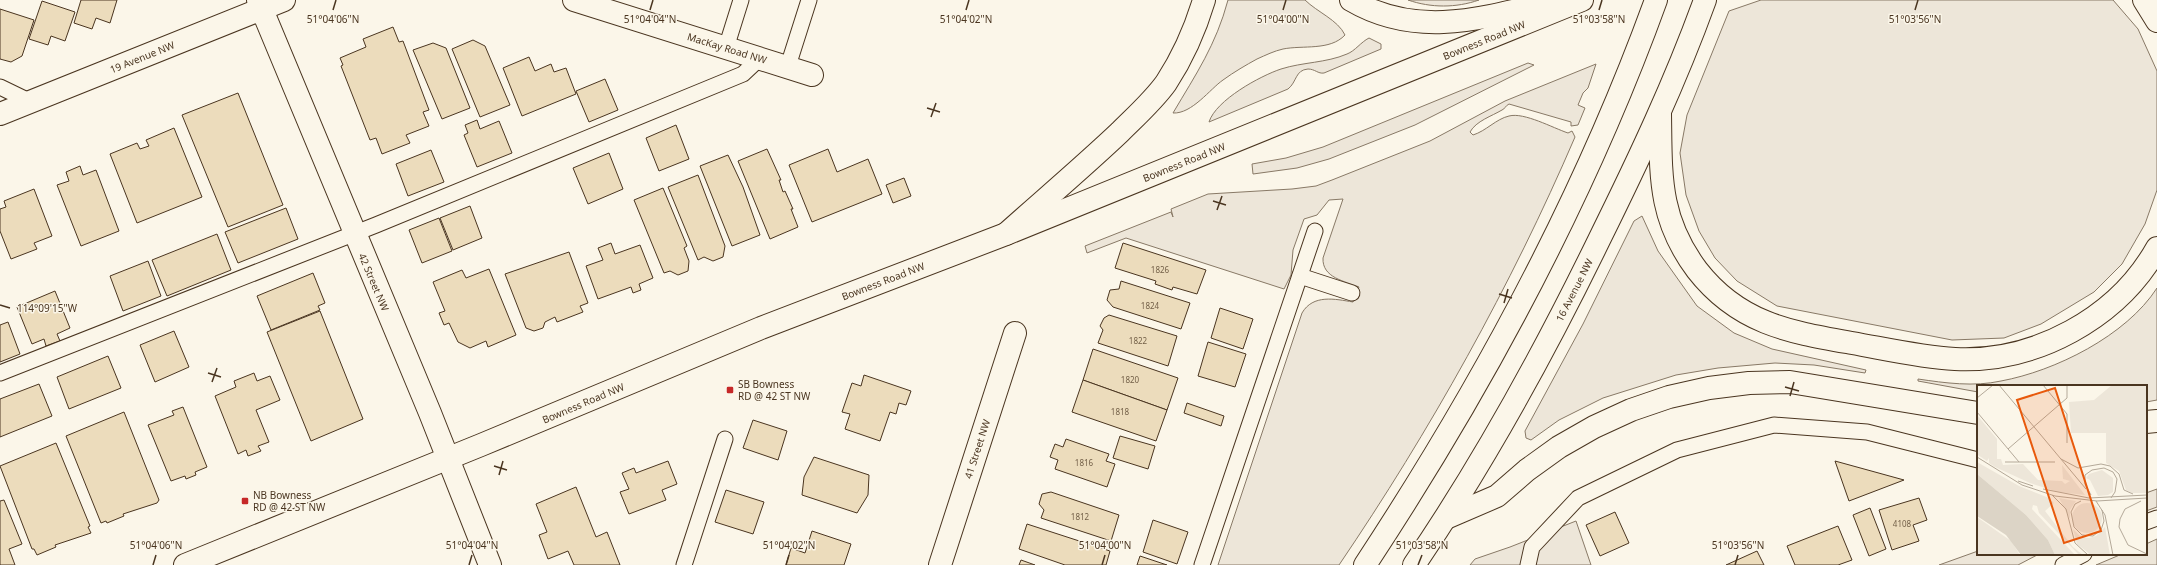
<svg xmlns="http://www.w3.org/2000/svg" width="2157" height="565" font-family="'Noto Sans',sans-serif">
<rect width="100%" height="100%" fill="#fbf6e9"/>
<g fill="#ede6d9" stroke="#887966">
<path d="M1228,0H1305C1317,12 1338,20 1345,35C1330,51 1303,45 1283,49C1274,51 1266,55 1257,59C1246,65 1234,72 1223,80C1210,89 1192,114 1173,113C1196,74 1216,45 1228,0Z"/>
<path d="M1408,0H1479C1456,8 1431,8 1408,0Z"/>
<path d="M1761,0H2113L2138,29L2157,71V190L2145,224L2122,264L2094,292L2041,324L2004,338L1952,340L1777,306L1737,281L1715,258L1699,231L1686,195L1680,153L1687,115L1729,11Z"/>
<path d="M1369,38L1381,44V49L1324,73C1318,74 1315,69 1308,69C1295,70 1297,82 1288,89L1209,122C1216,100 1260,76 1281,69C1303,62 1326,63 1347,54C1355,51 1361,42 1369,38Z"/>
<path d="M1528,63L1534,65L1415,125L1329,159L1297,168L1253,174L1252,164L1286,158L1323,147Z"/>
<path d="M1596,64L1588,88L1583,93L1578,105L1585,108L1578,125L1571,126V122L1509,104C1505,106 1505,109 1502,110C1492,116 1476,121 1470,132L1473,135C1486,131 1496,119 1509,116C1524,112 1553,128 1568,133L1572,131L1575,137C1511,286 1430,431 1339,565H1218L1302,313C1313,294 1335,299 1353,302L1359,287C1345,281 1322,278 1323,258L1343,199L1329,200L1317,215L1304,219L1293,250L1291,275L1284,289L1126,238L1087,253L1085,246L1171,212L1173,217L1171,209L1208,194L1292,189L1316,186L1332,180L1430,141L1505,101Z"/>
<path d="M1642,216L1658,251L1697,306L1734,333L1772,349L1866,370L1865,373L1814,365L1775,363L1718,368L1676,375L1603,398L1559,420L1531,440L1526,438L1525,431L1583,324L1634,221Z"/>
<path d="M2157,288V400L2146,402V386H1978V392L1918,381V379C1945,383 1974,387 2001,381C2055,371 2126,336 2157,288Z"/>
<path d="M2157,489V507L2146,511V493Z"/>
<path d="M1576,521L1591,565H1470L1475,559L1510,547Z"/>
<path d="M2157,539V565H2096L2122,554H2146V544Z"/>
<path d="M1978,551V554H2039L2018,565H1939Z"/>
</g>
<g fill="#ecdcbc" stroke="#4a3520">
<path d="M81,0H117L110,23L96,18L92,29L74,23Z"/>
<path d="M42,1L75,12L65,41L51,36L48,45L29,39Z"/>
<path d="M0,9L34,20L22,56L11,62L0,59Z"/>
<path d="M393,27L399,42L403,41L429,110L423,112L429,126L406,135L410,143L382,154L376,138L370,140L341,66L343,65L340,58L366,47L363,39Z"/>
<path d="M473,40L485,46L510,105L480,117L452,49Z"/>
<path d="M433,43L446,48L470,108L442,119L413,50Z"/>
<path d="M529,57L535,71L551,64L554,72L566,68L576,94L522,116L503,68Z"/>
<path d="M605,79L618,110L589,122L576,91Z"/>
<path d="M238,93L283,205L228,227L182,115Z"/>
<path d="M477,120L480,129L499,121L512,153L477,167L464,135L468,133L465,125Z"/>
<path d="M676,125L689,159L659,171L646,138Z"/>
<path d="M174,128L202,197L137,223L110,154L137,143L140,149L149,146L146,140Z"/>
<path d="M767,149L781,180H779L783,192L785,191L793,209H791L798,227L770,239L738,161Z"/>
<path d="M828,149L837,172L868,159L882,194L812,222L789,165Z"/>
<path d="M431,150L444,182L408,196L396,164Z"/>
<path d="M609,153L623,189L588,204L573,168Z"/>
<path d="M728,155L743,187L760,235L732,246L700,166Z"/>
<path d="M80,166L83,175L96,170L119,231L81,246L57,185L69,181L66,172Z"/>
<path d="M698,175L725,246L723,257L713,261L704,257L698,260L668,187Z"/>
<path d="M904,178L911,196L893,203L886,185Z"/>
<path d="M663,188L687,246L684,248L689,261L688,271L678,275L670,271L664,273L634,200Z"/>
<path d="M34,189L52,236L34,243L37,249L11,259L0,231V209L6,207L4,201Z"/>
<path d="M470,206L482,238L453,250L440,218Z"/>
<path d="M286,208L298,239L238,263L225,232Z"/>
<path d="M439,218L452,251L422,263L409,230Z"/>
<path d="M217,234L231,270L167,296L152,260Z"/>
<path d="M611,243L615,254L640,245L653,278L639,284L641,290L633,293L631,287L598,299L586,266L603,260L598,248Z"/>
<path d="M1123,243L1206,270L1197,294L1173,287L1172,290L1155,284L1156,281L1115,268Z"/>
<path d="M569,252L588,303L580,306L583,312L557,322L555,317L545,322L543,328L534,331L526,328L505,274Z"/>
<path d="M148,261L161,296L123,311L110,276Z"/>
<path d="M489,269L516,335L488,347L486,341L470,348L458,342L449,323L444,325L439,313L445,311L433,282L462,270L466,278Z"/>
<path d="M313,273L325,303L318,306L320,310L271,330L257,296Z"/>
<path d="M1121,281L1190,303L1181,329L1113,307L1107,300L1110,290L1119,289Z"/>
<path d="M55,291L70,328L57,334L60,341L46,346L44,339L32,344L17,307Z"/>
<path d="M1220,308L1253,319L1243,349L1211,338Z"/>
<path d="M320,311L363,419L311,441L267,332Z"/>
<path d="M1109,315L1177,336L1168,366L1098,343L1103,330L1100,326L1104,318Z"/>
<path d="M8,322L20,354L0,362V325Z"/>
<path d="M174,331L189,367L155,382L140,345Z"/>
<path d="M1208,342L1246,354L1235,387L1198,376Z"/>
<path d="M1093,349L1178,378L1167,410L1083,380Z"/>
<path d="M108,356L121,388L69,409L57,377Z"/>
<path d="M254,373L257,381L270,376L280,400L256,410L269,442L258,446L261,451L248,456L246,450L238,454L215,396L236,387L234,381Z"/>
<path d="M864,375L911,391L906,405L899,403L896,414L890,412L880,441L845,429L850,414L842,412L852,383L861,386Z"/>
<path d="M1083,380L1167,410L1156,441L1072,412Z"/>
<path d="M39,384L52,416L0,437V399Z"/>
<path d="M1187,403L1224,416L1221,426L1184,413Z"/>
<path d="M183,407L207,467L195,472L196,475L186,479L185,476L171,481L148,425L174,415L172,411Z"/>
<path d="M124,412L159,500L157,503L123,514L124,516L107,523L106,521L101,523L66,436Z"/>
<path d="M753,420L787,431L778,460L743,448Z"/>
<path d="M1120,436L1155,446L1148,469L1113,458Z"/>
<path d="M1066,439L1109,454L1106,461L1115,464L1107,487L1055,469L1058,460L1050,457L1055,444L1063,447Z"/>
<path d="M56,443L90,526L88,527L91,533L55,545L56,547L37,555L34,549H32L0,466Z"/>
<path d="M814,457L869,475L868,495L857,513L802,495L804,477Z"/>
<path d="M668,461L677,484L662,490L666,500L629,514L620,492L629,489L622,473L634,468L636,473Z"/>
<path d="M1835,461L1904,480L1849,501Z"/>
<path d="M576,487L596,537L607,532L620,565H574L568,551L548,559L539,535L547,532L536,504Z"/>
<path d="M726,490L764,502L753,534L715,522Z"/>
<path d="M1051,492L1119,515L1111,541L1041,518L1044,510L1039,504L1042,494Z"/>
<path d="M1919,498L1927,520L1913,525L1919,541L1892,550L1879,510Z"/>
<path d="M4,500L22,544L9,549L15,565H0V501Z"/>
<path d="M1870,508L1886,549L1869,556L1853,515Z"/>
<path d="M1615,512L1629,543L1600,556L1586,525Z"/>
<path d="M1153,520L1188,532L1177,564L1143,552Z"/>
<path d="M1027,524L1110,551L1106,565H1065L1019,549Z"/>
<path d="M1838,526L1852,560L1838,565H1795L1787,546Z"/>
<path d="M812,531L851,544L844,565H786L791,548L805,553Z"/>
<path d="M1757,551L1764,565H1726Z"/>
<path d="M1140,556L1167,565H1137Z"/>
<path d="M1021,560L1035,565H1019Z"/>
</g>
<g fill="none" stroke-linecap="round" stroke-linejoin="round">
<defs>
<g id="lane">
<path d="M726,48L741,0"/>
<path d="M788,66L809,0"/>
<path d="M0,87L31,102"/>
<path d="M1300,276L1352,293"/>
<path d="M0,373L376,225L743,74L759,59"/>
<path d="M2146,522L2157,518"/>
<path d="M684,565L725,439"/>
<path d="M1202,565L1315,231"/>
<path d="M1528,565L1532,547L1578,498L1677,450L1774,425L1867,432L1978,460"/>
<path d="M2063,565L2084,554"/>
</g>
<g id="street">
<path d="M258,0L430,413L490,565"/>
<path d="M574,0L812,75"/>
<path d="M0,114L284,0"/>
<path d="M940,565L1015,333"/>
</g>
<path id="secondary" d="M185,565L481,445L761,328L1006,234L1582,0"/>
<g id="highway">
<path d="M1351,0C1419,40 1487,17 1558,0"/>
<path d="M2144,0L2157,21"/>
<path d="M1660,113C1661,175 1658,218 1697,270C1739,324 1790,332 1852,343C1886,349 1920,357 1955,359C2035,363 2118,318 2157,248"/>
<path d="M1006,234C1044,200 1083,167 1120,132C1136,116 1153,101 1166,83C1183,57 1195,30 1204,0"/>
<path d="M2146,422L2157,421"/>
<path d="M1446,518L1497,496L1527,470L1559,447L1594,427L1631,410L1669,397L1709,388L1749,383L1790,382L1978,413"/>
<path d="M1365,565C1481,389 1584,199 1656,0"/>
<path d="M1414,565C1485,461 1544,353 1599,240C1638,161 1675,83 1705,0"/>
</g>
</defs>
<use href="#lane" stroke="#4a3520" stroke-width="17"/>
<use href="#street" stroke="#4a3520" stroke-width="24"/>
<use href="#secondary" stroke="#4a3520" stroke-width="24"/>
<use href="#highway" stroke="#4a3520" stroke-width="24"/>
<use href="#lane" stroke="#fbf6e9" stroke-width="15"/>
<use href="#street" stroke="#fbf6e9" stroke-width="22"/>
<use href="#secondary" stroke="#fbf6e9" stroke-width="22"/>
<use href="#highway" stroke="#fbf6e9" stroke-width="22"/>
</g>
<path fill="none" stroke="#4a3520" stroke-width="1.5" d="M333,10L336,0M650,10L653,0M966,10L969,0M1283,10L1286,0M1599,10L1602,0M1915,10L1918,0M927,108L940,112M931,117L936,103M1213,201L1226,205M1217,210L1222,196M1499,294L1512,298M1504,303L1508,289M0,305L10,308M208,373L221,377M212,382L217,368M1785,387L1799,391M1790,396L1794,382M494,466L507,470M499,475L503,461M153,565L156,555M469,565L472,555M786,565L789,555M1102,565L1105,555M1418,565L1422,555M1735,565L1738,555"/>
<g fill="#c62828" stroke="#fbf6e9" stroke-width="1.5">
<rect x="726" y="386" width="8" height="8" rx="2"/>
<rect x="241" y="497" width="8" height="8" rx="2"/>
</g>
<g text-anchor="middle" dominant-baseline="central" stroke-width="3" stroke-linejoin="round" paint-order="stroke">
<g font-size="8" fill="#725f47">
<text x="1160" y="269">1826</text>
<text x="1150" y="305">1824</text>
<text x="1138" y="340">1822</text>
<text x="1130" y="379">1820</text>
<text x="1120" y="411">1818</text>
<text x="1084" y="462">1816</text>
<text x="1080" y="516">1812</text>
<text x="1902" y="523">4108</text>
</g>
<g font-size="10" fill="#4a3520" stroke="#fbf6e9">
<text transform="translate(1484 40) rotate(-22)">Bowness Road NW</text>
<text transform="translate(727 48) rotate(17)">MacKay Road NW</text>
<text transform="translate(142 57) rotate(-22)">19 Avenue NW</text>
<text transform="translate(1184 162) rotate(-22)">Bowness Road NW</text>
<text transform="translate(883 281) rotate(-21)">Bowness Road NW</text>
<text transform="translate(374 282) rotate(67)">42 Street NW</text>
<text transform="translate(1574 290) rotate(-63)">16 Avenue NW</text>
<text transform="translate(583 403) rotate(-23)">Bowness Road NW</text>
<text transform="translate(977 449) rotate(-72)">41 Street NW</text>
</g>
<g font-size="10" fill="#4a3520" stroke="#fbf6e9" text-anchor="start">
<text x="738" y="384">SB Bowness<tspan x="738" dy="12">RD @ 42 ST NW</tspan></text>
<text x="253" y="495">NB Bowness<tspan x="253" dy="12">RD @ 42 ST NW</tspan></text>
</g>
</g>
<g transform="translate(1977 385)">
<rect width="170" height="170" fill="#fbf6e9"/>
<path d="M135,0H170V108H155L149,105L142,86L129,78V48H94L92,17L117,15ZM0,30L20,54V74H24L26,80L46,79L61,95L85,96L88,99L93,96L86,94L85,80L108,110L81,107L53,98L18,82L12,78V73L10,76L1,70ZM0,77L42,101L72,113L77,118L68,126L96,162L106,170H102L62,128L60,121L56,120L55,124L98,170H78L71,155L49,130L0,89ZM125,85L136,93V107L131,110L121,111L113,95L109,93L112,89ZM82,113L99,116L93,125V134ZM95 133a15 15 0 1 1 30 0a15 15 0 1 1-30 0ZM0,132L34,156L43,170H0ZM128,142L133,170H114L100,159L96,144L104,152L112,153L119,151Z" fill="#ede6d9"/>
<path d="M0,89L49,130L71,155L78,170H44L29,150L0,131Z" fill="#dcd4c6"/>
<path fill="none" stroke="#b4a999" stroke-width="1" d="M22,0L109,104M66,0L90,29V58M0,13L16,0M0,27L42,77M31,64L90,13V0M0,72L45,100L78,111L120,116L170,113M84,74L101,83L124,79L133,81L142,89L147,105L156,109M28,77H78M41,96L56,101M66,104L112,113L170,110M75,110L89,124L98,158L111,170M114,110L108,99V90L115,85L127,83L136,87L140,94L138,107L134,113M104,116L98,119L94,127L97,142L105,150L116,151L124,145L127,136L125,125M119,116L128,130L136,170M164,116L148,124L143,134L142,142L151,160L170,169"/>
<path fill="#e8590c" fill-opacity="0.15" stroke="#e8590c" stroke-width="2" d="M78,3L124,146L87,158L40,15Z"/>
<rect width="170" height="170" fill="none" stroke="#4a3520" stroke-width="2"/>
</g>
<g font-size="10" text-anchor="middle" fill="#4a3520" stroke="#fbf6e9" stroke-width="3" stroke-linejoin="round" paint-order="stroke">
<text x="333" y="23">51°04'06"N</text>
<text x="650" y="23">51°04'04"N</text>
<text x="966" y="23">51°04'02"N</text>
<text x="1283" y="23">51°04'00"N</text>
<text x="1599" y="23">51°03'58"N</text>
<text x="1915" y="23">51°03'56"N</text>
<text x="47" y="312">114°09'15"W</text>
<text x="156" y="549">51°04'06"N</text>
<text x="472" y="549">51°04'04"N</text>
<text x="789" y="549">51°04'02"N</text>
<text x="1105" y="549">51°04'00"N</text>
<text x="1422" y="549">51°03'58"N</text>
<text x="1738" y="549">51°03'56"N</text>
</g>
</svg>
